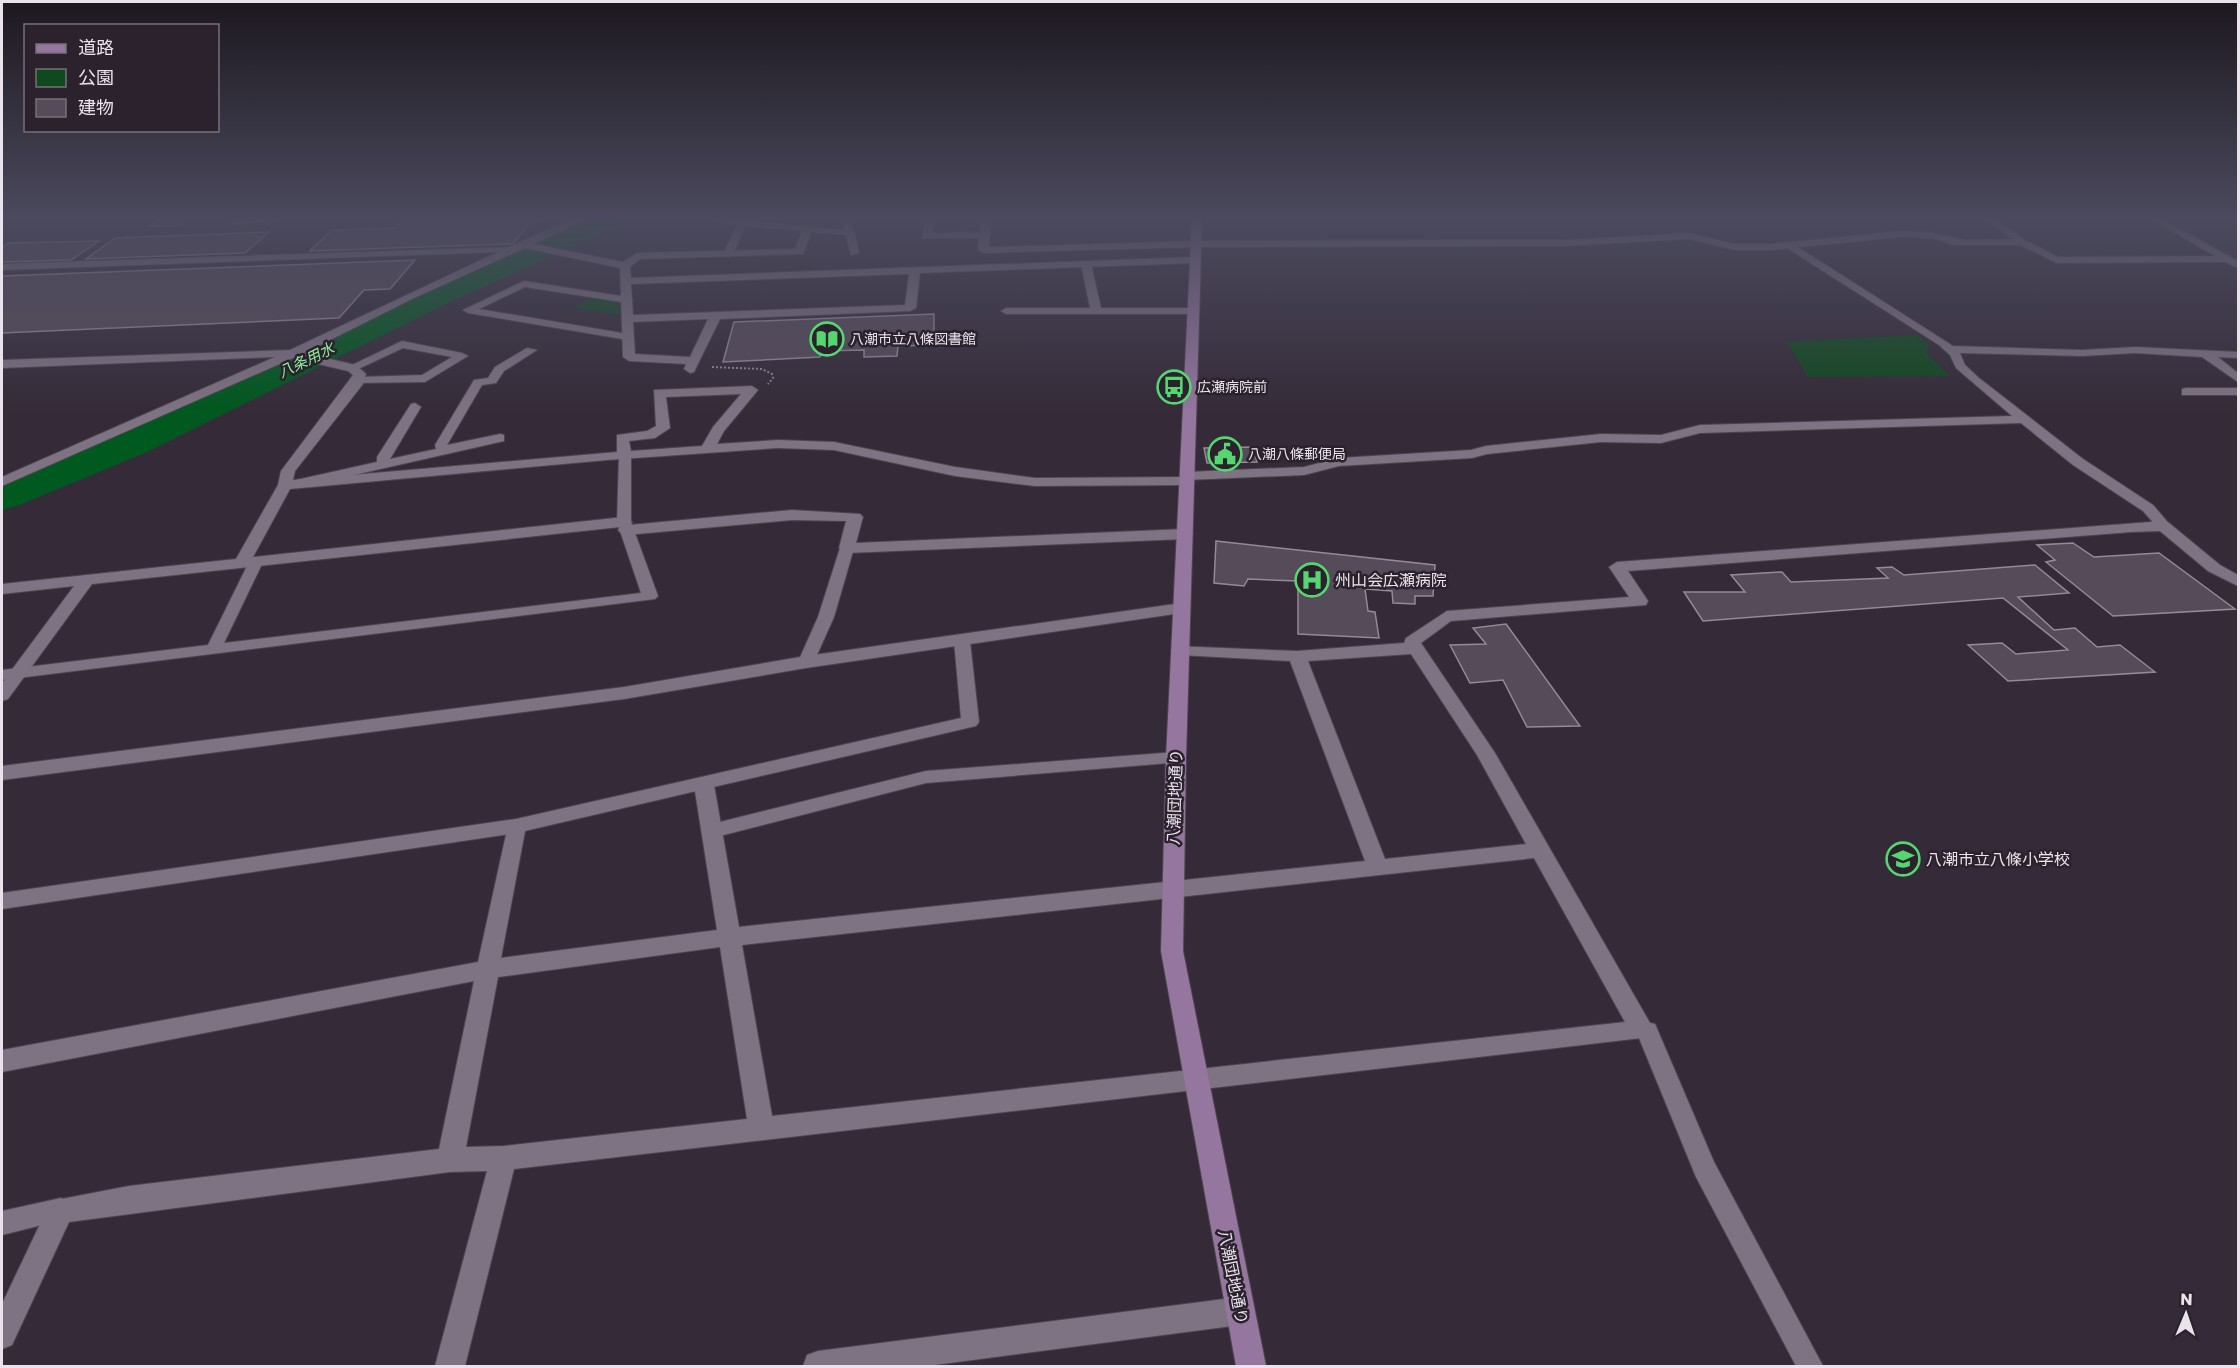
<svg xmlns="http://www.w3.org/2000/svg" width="2240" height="1368" font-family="Poppins,'Noto Sans JP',sans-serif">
<rect width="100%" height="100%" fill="#352b38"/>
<g fill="#11491f">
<path d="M594,296L618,300L620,315L574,308Z"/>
<path d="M1916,335L1929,345L1926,353L1950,376L1808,377L1787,342Z"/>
</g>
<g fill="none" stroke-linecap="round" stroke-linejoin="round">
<path fill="#00591e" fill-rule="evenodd" d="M584,220H623L619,226L454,300L145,453L17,506L2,510V482L117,435L430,286Z"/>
</g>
<g fill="#564b59" stroke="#958998" stroke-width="1.5">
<path d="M158,220H184L177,226H149Z"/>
<path d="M235,220H277L231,224Z"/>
<path d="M403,220H541L529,223L513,244L310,251L332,230L395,228Z"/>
<path d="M269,232L245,253L86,259L115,238Z"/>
<path d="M99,241L71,260L2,262V247L9,243Z"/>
<path d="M415,260L390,289L364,290L339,318L2,333V276Z"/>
<path d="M934,314V345L898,346L897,356L864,357V350L822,351L820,357L723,362L734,322Z"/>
<path d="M1253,447L1257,462L1207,463L1204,448Z"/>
<path d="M1216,541L1435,565L1433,596H1415V604L1393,603L1392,591L1365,589L1368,611L1375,612L1379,638L1298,634V581L1248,579L1244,586L1214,583Z"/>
<path d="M2073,543L2094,557L2159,553L2235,609L2113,616L2046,562L2055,560L2037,545Z"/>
<path d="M2035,565L2069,593L2018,597L2054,630L2075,628L2097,647L2120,645L2155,672L2008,681L1968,645L2002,643L2016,654L2068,650L2003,598L1703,621L1684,592H1745L1731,575L1782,572L1791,582L1888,578L1877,568L1892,567L1904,575Z"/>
<path d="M1506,624L1580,726L1527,727L1503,680L1470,683L1450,645L1486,644L1473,628Z"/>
</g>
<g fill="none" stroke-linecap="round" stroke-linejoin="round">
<defs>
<g id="lane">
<path d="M711,220H746L844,230L845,220H854L853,225L859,253L851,255L846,235L745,226L733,254L728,257L723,254L737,225Z"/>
<path d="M1986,220H1997L2027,241L2058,257L2215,256L2152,220H2163L2238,261V268L2225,262L2057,263L2020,245H1954L1924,235L1929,232L1965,240L2012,239Z"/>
<path d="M1787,244H1793L1953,346L2082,350L2135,347L2238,352V358L2218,357L2238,373V382L2202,357L2135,353L2082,356L1960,353L1965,365L1979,378L2083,459L2153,505L2171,526L2169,529H2159L2143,511L2073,465L2021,423L1700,433L1661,443L1601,442L1487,454L1472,458L1339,466L1304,475L1187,480L1180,476L1187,472L1304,467L1339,458L1471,450L1486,446L1601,434L1661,435L1700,425L2012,416L1956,368L1950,355L1939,345L1787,248Z"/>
<path d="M1086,261L1091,264L1101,308H1193L1198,311L1193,314H1006L1001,311L1006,308H1090L1081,264Z"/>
<path d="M524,281L628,297L633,300L628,303L525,287L479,309L628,334L634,337L628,340L468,313L463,310Z"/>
<path d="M402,341L462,353L468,356L425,382L354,383L352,381L358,377L422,375L452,357L403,348L356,370L346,368Z"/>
<path d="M527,348L537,350L504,371L496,383L482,385L447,445L500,434L504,435V441L301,487L294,483L296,480L377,462V457L411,404L415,403L421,407L390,459L436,449L435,445L474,380L488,378L495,367Z"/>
<path d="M2186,388H2238V395H2182V389Z"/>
<path d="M625,452L631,456V522L658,596L655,599L2,680V670L208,645L249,562L256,558L263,562L224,643L641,593L617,522L619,456Z"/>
<path d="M847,544L854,548L834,617L812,666H800L798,662L818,617L840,548Z"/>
<path d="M962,636L970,641L979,722L976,726L516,833L2,909V893L516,819L961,718L954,641Z"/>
<path d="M1176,752L1182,754L1185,758L1182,762L926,783L712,838L705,836L703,831L705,826L712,824L926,771Z"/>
<path d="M1642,1021L1655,1024L1714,1162L1823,1366H1796L1696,1177L1639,1038L1634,1037L1631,1030L1634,1023Z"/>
<path d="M61,1198L70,1202L73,1210L70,1218L2,1235V1211Z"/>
</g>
<g id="street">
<path d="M570,220H584L534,244L623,262L637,253L795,249L804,226L813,228L803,254L640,259L630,267L631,278L1195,257L1200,260L1195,263L920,273L916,308L910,311L720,319L694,372L690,373L684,369L686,364L629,361L623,357L620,268L525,248L414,298L304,353L356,365L366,374L363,384L295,471L293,480L617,452V435L647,431L656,426L654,390L752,386L758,390L724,431L717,444L778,440L834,442L955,467L1035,478L1187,477L1194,481L1187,485L1035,486L955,476L834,450L778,448L607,460L290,489L253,557L624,517L629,519L632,522L629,525L792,510L860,514L863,517L856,543L1185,529L1193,534L1185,539L847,553L839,548L846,521L792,520L626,535L621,533L618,530L620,527L92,584L8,699L2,701V683L74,586L2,594V584L236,559L278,485L281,471L353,375L348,371L293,358L2,486V477L275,357L2,368V360L290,350L498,252L2,270V264L509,247ZM909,274L905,305L633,315L631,284ZM708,319L690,357L635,354L633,322ZM741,394L713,427L702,446L631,451L629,441L655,438L670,428L666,397Z"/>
<path d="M925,220H935L932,233L980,232L981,220H991L989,247L1197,241L1564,240L1689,233L1735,244H1771L1900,231L1929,232L1934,235L1929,238L1900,237L1771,250H1735L1689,239L1564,246L1197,247L983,253L978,250L979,238H922Z"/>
<path d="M2164,521L2169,523L2220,565L2238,575V586L2208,571L2160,531L2131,532L1628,571L1648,601L1646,605L1451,621L1421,643L1495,753L1650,1023L1654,1030L1650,1037L514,1169L465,1366H435L487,1171L450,1172L69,1222L12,1345L2,1349V1304L51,1201L129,1186L439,1149L474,981L2,1072V1050L478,962L509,821L516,819L523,821L526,826L501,958L717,930L694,785L697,780H711L714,785L739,927L1365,861L1290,661L1180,655L1171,650L1174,646L1297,651L1404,643L1406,638L1447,611L1629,597L1609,567L1617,562ZM1411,654L1477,755L1526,844L1385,859L1308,661ZM1534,858L1625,1022L772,1116L742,945ZM720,947L747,1119L504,1146L466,1147L498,977Z"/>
<path d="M1182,603L1190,608L1188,612L806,668L624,699L2,780V766L624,687L806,656Z"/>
<path d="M1240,1297L1250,1301L1254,1311L1250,1321L1240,1325L927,1366H803L807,1355L818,1351Z"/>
</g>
<path id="secondary" d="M1192,220H1202L1186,758L1183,951L1266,1366H1236L1161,951L1166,758Z"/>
</defs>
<use href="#lane" stroke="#4e4650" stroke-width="2"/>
<use href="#street" stroke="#4e4650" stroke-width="2"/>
<use href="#secondary" stroke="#4e4650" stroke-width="2"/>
<path stroke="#908792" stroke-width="2" stroke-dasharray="2 2" stroke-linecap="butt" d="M712,367L762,369L772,374L773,378L768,384"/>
<use href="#lane" fill="#7e7382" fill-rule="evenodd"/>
<use href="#street" fill="#7e7382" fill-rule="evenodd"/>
<use href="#secondary" fill="#94769e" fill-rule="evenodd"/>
</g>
<linearGradient id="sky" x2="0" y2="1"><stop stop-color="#1d181f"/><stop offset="0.53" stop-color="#4b4a5e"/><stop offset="1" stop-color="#4b4a5e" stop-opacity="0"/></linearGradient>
<rect width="2240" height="412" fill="url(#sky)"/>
<defs>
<symbol id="library-ring" viewBox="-11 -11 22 22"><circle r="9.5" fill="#2b222e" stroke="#56d671" stroke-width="1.5"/><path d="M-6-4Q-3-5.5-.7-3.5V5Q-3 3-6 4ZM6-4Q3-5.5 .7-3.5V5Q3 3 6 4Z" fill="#56d671"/></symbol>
<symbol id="bus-ring" viewBox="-11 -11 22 22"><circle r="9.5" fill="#2b222e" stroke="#56d671" stroke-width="1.5"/><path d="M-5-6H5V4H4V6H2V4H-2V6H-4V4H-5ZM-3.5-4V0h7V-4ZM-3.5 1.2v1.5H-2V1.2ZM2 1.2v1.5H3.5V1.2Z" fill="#56d671"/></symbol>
<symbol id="civic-ring" viewBox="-11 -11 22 22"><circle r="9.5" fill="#2b222e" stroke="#56d671" stroke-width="1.5"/><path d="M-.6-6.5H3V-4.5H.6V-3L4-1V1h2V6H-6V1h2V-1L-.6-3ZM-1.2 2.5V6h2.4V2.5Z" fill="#56d671"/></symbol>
<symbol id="hospital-ring" viewBox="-11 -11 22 22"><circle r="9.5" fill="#2b222e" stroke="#56d671" stroke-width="1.5"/><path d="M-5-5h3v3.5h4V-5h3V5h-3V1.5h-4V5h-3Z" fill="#56d671"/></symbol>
<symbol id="school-ring" viewBox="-11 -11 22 22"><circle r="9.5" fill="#2b222e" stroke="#56d671" stroke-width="1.5"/><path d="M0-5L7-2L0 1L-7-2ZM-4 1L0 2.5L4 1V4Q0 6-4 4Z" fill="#56d671"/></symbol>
</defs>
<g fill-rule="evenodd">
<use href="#library-ring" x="808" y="320" width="38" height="38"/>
<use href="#bus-ring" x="1155" y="368" width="38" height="38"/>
<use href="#civic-ring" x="1206" y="435" width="38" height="38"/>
<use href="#hospital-ring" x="1293" y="561" width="38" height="38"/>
<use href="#school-ring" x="1884" y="840" width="38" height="38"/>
</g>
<g text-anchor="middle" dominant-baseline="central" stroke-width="5" stroke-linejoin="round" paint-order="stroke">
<g font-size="14" fill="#eae3ec" stroke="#2b222e" text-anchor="start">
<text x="850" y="339">八潮市立八條図書館</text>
<text x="1197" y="387">広瀬病院前</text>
<text x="1248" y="454">八潮八條郵便局</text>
</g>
<g font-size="15" font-style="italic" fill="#8def9b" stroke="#2b222e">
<text transform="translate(306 360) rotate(-26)">八条用水</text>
</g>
<g font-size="16" fill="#eae3ec" stroke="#2b222e" text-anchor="start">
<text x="1335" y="580">州山会広瀬病院</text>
<text x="1926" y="859">八潮市立八條小学校</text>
</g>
<g font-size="16" fill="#eae3ec" stroke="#2b222e">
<text transform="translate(1175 797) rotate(-88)">八潮団地通り</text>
<text transform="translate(1233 1277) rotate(79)">八潮団地通り</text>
</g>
</g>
<rect width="2240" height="1368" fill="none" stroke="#eae3ec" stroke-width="6"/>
<rect x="24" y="24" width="195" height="108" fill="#2b222e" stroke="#776f7a" stroke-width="1.5"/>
<rect x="36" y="44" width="30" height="9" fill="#94769e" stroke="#776f7a" stroke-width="1.5"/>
<text x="78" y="54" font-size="18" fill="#eae3ec">道路</text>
<rect x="36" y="69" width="30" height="18" fill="#11491f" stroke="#776f7a" stroke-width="1.5"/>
<text x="78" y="84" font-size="18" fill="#eae3ec">公園</text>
<rect x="36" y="99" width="30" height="18" fill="#564b59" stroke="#776f7a" stroke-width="1.5"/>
<text x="78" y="114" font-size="18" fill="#eae3ec">建物</text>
<g transform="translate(2186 1314) rotate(2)" stroke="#2b222e" stroke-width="4.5" paint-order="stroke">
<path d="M0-4.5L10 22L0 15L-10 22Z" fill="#eae3ec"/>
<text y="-9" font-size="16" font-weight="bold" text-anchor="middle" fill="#eae3ec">N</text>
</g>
</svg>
